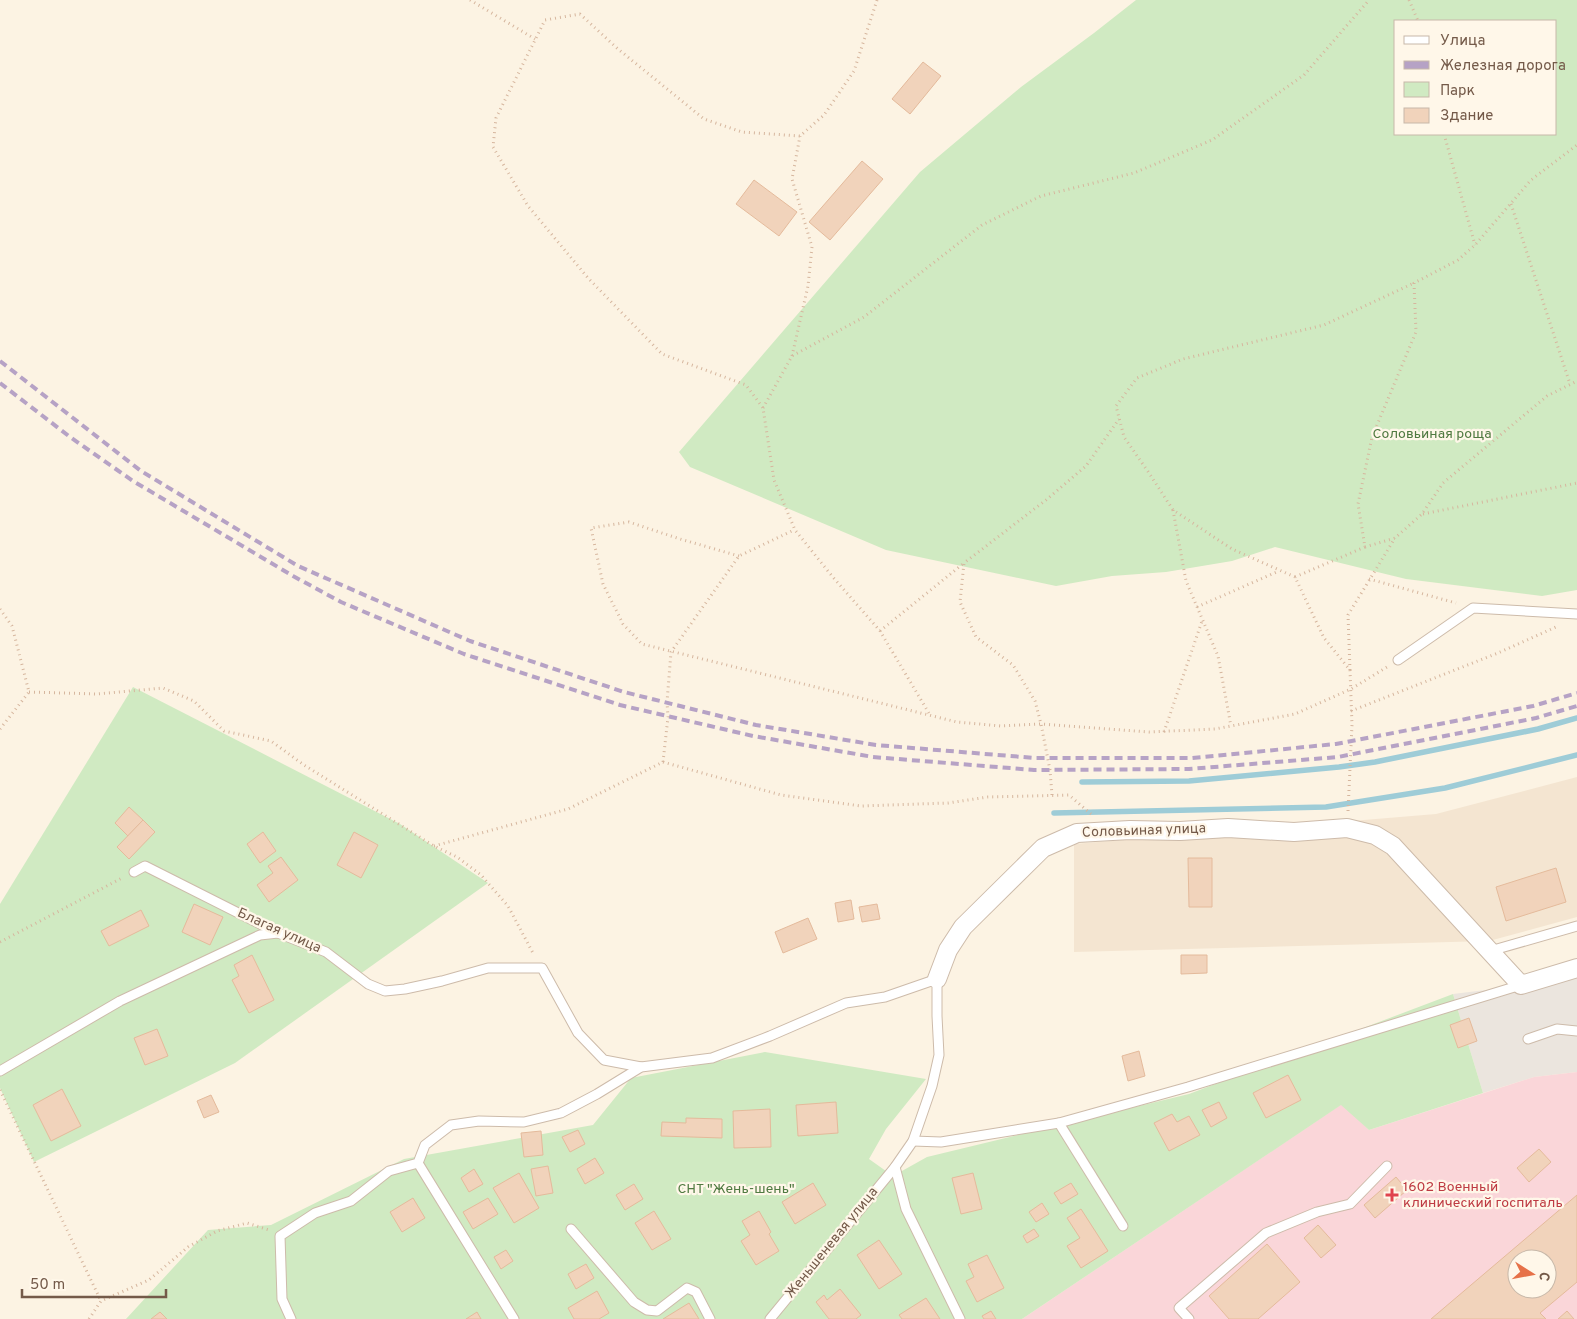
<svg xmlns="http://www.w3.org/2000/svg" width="1577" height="1319" font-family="Overpass,sans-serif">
<rect width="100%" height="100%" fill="#fcf3e3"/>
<path fill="#f4e5d1" d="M1577,777V917L1489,941L1074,952V844L1436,814Z"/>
<path fill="#ebe5de" d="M1577,970V1072L1534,1077L1483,1093L1453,994L1502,988Z"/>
<path fill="#fad6d9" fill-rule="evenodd" d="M1577,1072V1319H1022L1342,1104L1369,1130L1534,1077ZM1517,1259H1547V1289H1517Z"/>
<g fill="#d0eac2" fill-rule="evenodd">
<path d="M1136,0H1577V590L1542,596L1406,579L1275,547L1232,561L1166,572L1112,576L1056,586L886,550L690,467L679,452L920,172L1021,87L1094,33ZM1396,21H1556V134H1396Z"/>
<path d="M133,687L400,824L488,883L235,1063L34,1162L0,1088V904Z"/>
<path d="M1453,994L1483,1093L1369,1130L1341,1105L1022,1319H126L208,1230L271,1225L404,1159L593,1125L631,1078L765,1052L926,1079L886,1129L869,1159L893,1176L927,1157L1189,1094Z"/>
</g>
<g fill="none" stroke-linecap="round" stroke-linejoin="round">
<g stroke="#9eccd7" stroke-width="5.5">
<path d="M1082,782L1189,781L1339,767L1375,762L1538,729L1577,718"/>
<path d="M1054,813L1326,807L1445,788L1577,755"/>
</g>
</g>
<g fill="#f1d3bb" stroke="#e4ba9b" fill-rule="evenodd">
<path d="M923,62L941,76L910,114L892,99Z"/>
<path d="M862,161L883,179L830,240L809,222Z"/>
<path d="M754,180L797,212L779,236L736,204Z"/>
<path d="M129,807L143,820L128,836L115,823Z"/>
<path d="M143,820L155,832L129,859L117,847Z"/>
<path d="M263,832L276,851L260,863L247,844Z"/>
<path d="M354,832L378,845L361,878L337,865Z"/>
<path d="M281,857L298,880L269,902L257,885L273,873L268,866Z"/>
<path d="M1188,858H1212V907H1189Z"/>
<path d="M1556,868L1566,902L1506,921L1496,887Z"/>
<path d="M851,900L854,919L838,922L835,903Z"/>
<path d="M194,904L223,917L210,945L182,932Z"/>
<path d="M877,904L880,919L862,922L859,907Z"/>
<path d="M141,910L149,926L109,946L101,931Z"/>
<path d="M808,918L817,939L783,953L775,932Z"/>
<path d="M252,955L274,1000L249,1013L232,980L239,976L234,965Z"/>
<path d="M1181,955H1207V973L1181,974Z"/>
<path d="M1469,1018L1477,1041L1458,1048L1450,1025Z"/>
<path d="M157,1029L168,1056L145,1065L134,1038Z"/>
<path d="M1139,1051L1145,1076L1128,1081L1122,1056Z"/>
<path d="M1288,1075L1301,1100L1266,1118L1253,1093Z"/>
<path d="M62,1089L81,1126L51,1141L33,1105Z"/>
<path d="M211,1095L219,1112L204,1118L197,1101Z"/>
<path d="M836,1102L838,1133L798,1136L796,1105Z"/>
<path d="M1219,1102L1227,1118L1211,1127L1202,1110Z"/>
<path d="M770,1109L771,1147L734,1148L733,1111Z"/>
<path d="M1172,1114L1177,1122L1189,1116L1200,1135L1169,1151L1154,1123Z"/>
<path d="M686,1118L722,1119V1138L661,1136L662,1122L686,1123Z"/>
<path d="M578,1130L585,1144L570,1152L562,1137Z"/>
<path d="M541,1131L543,1155L524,1157L521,1133Z"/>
<path d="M1539,1149L1551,1162L1529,1182L1517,1168Z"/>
<path d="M595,1158L604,1173L585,1184L577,1169Z"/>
<path d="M548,1166L553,1193L536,1196L531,1169Z"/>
<path d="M474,1169L483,1184L469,1192L461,1178Z"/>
<path d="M519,1173L539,1208L514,1223L493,1188Z"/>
<path d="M973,1173L982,1209L961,1214L952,1178Z"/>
<path d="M1396,1177L1407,1190L1375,1218L1364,1205Z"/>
<path d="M813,1183L826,1205L795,1224L782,1202Z"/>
<path d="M1071,1183L1078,1194L1061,1204L1054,1193Z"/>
<path d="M634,1184L643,1199L625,1210L616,1195Z"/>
<path d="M1577,1195V1282L1540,1313L1546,1319H1431ZM1517,1259H1547V1289H1517Z"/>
<path d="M413,1198L425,1218L402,1232L390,1212Z"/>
<path d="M488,1198L498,1214L473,1229L463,1212Z"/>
<path d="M1042,1203L1049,1214L1036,1222L1029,1212Z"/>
<path d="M1081,1209L1108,1251L1081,1268L1067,1246L1080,1238L1067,1218Z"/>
<path d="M654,1211L671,1239L652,1250L635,1223Z"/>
<path d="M759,1211L771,1232L769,1234L779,1251L756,1265L741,1241L750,1235L742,1221Z"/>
<path d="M1318,1225L1336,1245L1321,1258L1304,1238Z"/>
<path d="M1034,1229L1039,1236L1027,1243L1023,1236Z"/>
<path d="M879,1240L902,1274L879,1289L857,1255Z"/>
<path d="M1267,1244L1300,1282L1258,1319H1229L1209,1296Z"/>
<path d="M506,1250L513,1261L501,1269L494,1257Z"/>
<path d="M987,1255L1004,1288L977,1302L966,1281L974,1277L968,1264Z"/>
<path d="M586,1264L594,1278L576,1289L568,1274Z"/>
<path d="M840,1289L861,1315L856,1319H829L816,1302L824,1295L827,1300Z"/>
<path d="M597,1291L609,1313L599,1319H574L568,1308Z"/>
<path d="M926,1298L940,1319H902L899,1315Z"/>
<path d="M689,1303L699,1319H663Z"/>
<path d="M991,1311L996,1319H984L982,1316Z"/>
<path d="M1567,1311L1574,1319H1558Z"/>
<path d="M160,1312L167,1319H151Z"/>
<path d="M477,1312L481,1319H466Z"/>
</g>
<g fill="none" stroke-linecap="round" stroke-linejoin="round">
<defs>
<g id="service">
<path d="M1398,660L1473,608L1577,614"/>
<path d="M134,872L145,866L278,933L326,952L368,984L385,991L405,989L442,981L488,968H542L578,1033L604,1060L641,1067"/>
<path d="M1490,951L1577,926"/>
<path d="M1528,1039L1557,1029L1577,1031"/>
<path d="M0,1071L120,1001L260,935L278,933"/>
<path d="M1059,1123L1123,1226"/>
<path d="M913,1141L941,1142L1059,1123L1188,1087L1521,985"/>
<path d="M418,1163L514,1319"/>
<path d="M895,1167L906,1209L960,1319"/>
<path d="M571,1229L634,1302L647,1310L657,1311L687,1288L696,1292L710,1319"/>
<path d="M291,1319L282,1299L280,1236L315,1213L351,1201L389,1171L418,1163L425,1145L451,1125L479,1121L524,1122L561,1113L597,1094L641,1067L712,1058L770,1036L846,1003L885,997L937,979V1016L939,1055L932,1086L913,1141L895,1167L770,1319"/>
<path d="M1189,1319L1179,1308L1266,1233L1317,1212L1350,1204L1387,1166"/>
</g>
<path id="minor" d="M937,979L948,950L963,927L1043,848L1077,833L1130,830L1180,831L1228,828L1294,832L1347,828L1375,835L1393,846L1521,985L1577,968"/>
</defs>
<use href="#service" stroke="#cdbbaa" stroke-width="11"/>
<use href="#minor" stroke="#cdbbaa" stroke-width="20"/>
<g stroke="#d6b69e" stroke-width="3" stroke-dasharray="1 4" stroke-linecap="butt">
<path d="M470,0L535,39"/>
<path d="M877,0L854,71L824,115L800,136L742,132L704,119L618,49L580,14L545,20L496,118L493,147L528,206L588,278L662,354L746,385L763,408L774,480L795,530L832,576L880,631L930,715"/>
<path d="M1409,0L1418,21"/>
<path d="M1444,134L1475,245"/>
<path d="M1511,204L1570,384"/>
<path d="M792,356L808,286L812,247L792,179L800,136"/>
<path d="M763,408L792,356L864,317L982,225L1041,196L1134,173L1212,140L1304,75L1369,0"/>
<path d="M1173,510L1186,581L1218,656L1231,726"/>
<path d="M1423,514L1577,483"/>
<path d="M1365,547L1395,538L1422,514L1443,483L1547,396L1577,381"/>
<path d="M739,556L680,539L629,522L591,528L603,584L623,624L642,644L957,722L1001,726L1041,724L1149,732L1215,729L1295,714L1351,689L1387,667"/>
<path d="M1295,577L1232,549L1173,510L1149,473L1124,437L1116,406L1137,378L1183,359L1324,325L1414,283"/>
<path d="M1369,579L1456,603"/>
<path d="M1197,607L1279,571"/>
<path d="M0,609L12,626L29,692L0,729"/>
<path d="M880,631L964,563"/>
<path d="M1350,670L1348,615L1395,538"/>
<path d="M29,692L97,694L163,688L194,701L224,731L271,741L304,765L434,846L457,857L481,875L508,906L534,955"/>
<path d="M1351,711L1498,653L1556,627"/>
<path d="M1164,732L1202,621"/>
<path d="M663,762L668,717L667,702L671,652L739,556L794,530"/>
<path d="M1052,795L1050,770L1041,724L1035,701L1013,665L976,637L960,602L964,563L1046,500L1086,466L1119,419"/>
<path d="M1348,811L1352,725L1350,670L1324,638L1295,577L1365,547L1358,504L1372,437L1416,332L1414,283L1458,260L1475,245L1531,180L1577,145"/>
<path d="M434,846L568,809L663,762L781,795L861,806L948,803L988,797L1069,795L1091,814"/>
<path d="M0,942L122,878"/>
<path d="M0,1090L101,1301"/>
<path d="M89,1319L101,1301L149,1280L188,1247L217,1231L247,1223L269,1230"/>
</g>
<use href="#service" stroke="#fff" stroke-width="9"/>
<use href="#minor" stroke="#fff" stroke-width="18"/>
<g stroke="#b6a2c5" stroke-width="4" stroke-dasharray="8 5" stroke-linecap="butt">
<path d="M0,361L141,471L298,566L470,641L624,692L756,725L876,745L1035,758H1192L1336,744L1533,706L1577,693"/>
<path d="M0,383L70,437L133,481L293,576L341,602L464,654L620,705L753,736L873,757L1034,770L1189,769L1338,757L1536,718L1577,706"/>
</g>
</g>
<path fill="#e0444e" stroke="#fff7e9" stroke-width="2" d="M1389.5 1187.5h5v5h5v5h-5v5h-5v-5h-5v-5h5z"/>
<g text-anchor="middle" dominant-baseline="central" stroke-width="4.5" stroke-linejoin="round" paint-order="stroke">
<g font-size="14" fill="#507a41" stroke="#fff7e9">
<text x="1432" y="434">Соловьиная роща</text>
<text x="736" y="1189">СНТ "Жень-шень"</text>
</g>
<g font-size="14" fill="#745a49" stroke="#fff7e9">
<text transform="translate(1144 831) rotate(-2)">Соловьиная улица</text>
<text transform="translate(279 931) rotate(24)">Благая улица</text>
<text transform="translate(832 1243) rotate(-51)">Женьшеневая улица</text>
</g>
<g font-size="14" fill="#be3a42" stroke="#fff7e9" text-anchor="start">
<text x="1403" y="1187">1602 Военный<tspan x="1403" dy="16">клинический госпиталь</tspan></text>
</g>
</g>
<rect x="1394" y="20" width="162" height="115" fill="#fff7e9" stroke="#c7b8a9"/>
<rect x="1404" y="36" width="25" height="8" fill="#ffffff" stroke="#c7b8a9"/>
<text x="1440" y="45" font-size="15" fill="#745a49">Улица</text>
<rect x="1404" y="61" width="25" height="8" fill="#b6a2c5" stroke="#c7b8a9"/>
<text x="1440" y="70" font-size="15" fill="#745a49">Железная дорога</text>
<rect x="1404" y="82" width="25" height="15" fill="#d0eac2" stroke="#c7b8a9"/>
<text x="1440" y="95" font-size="15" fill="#745a49">Парк</text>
<rect x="1404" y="108" width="25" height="15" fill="#f1d3bb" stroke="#c7b8a9"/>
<text x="1440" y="120" font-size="15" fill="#745a49">Здание</text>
<g transform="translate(1532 1274) rotate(101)"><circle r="24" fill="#fff7e9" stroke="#c7b8a9"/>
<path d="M0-4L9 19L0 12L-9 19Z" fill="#e67148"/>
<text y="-8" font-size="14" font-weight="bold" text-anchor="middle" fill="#745a49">С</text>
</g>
<path d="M22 1289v8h144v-8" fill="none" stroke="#745a49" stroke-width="2.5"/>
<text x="30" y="1289" font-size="15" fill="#745a49" stroke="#fff7e9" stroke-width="4" paint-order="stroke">50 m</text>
</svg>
